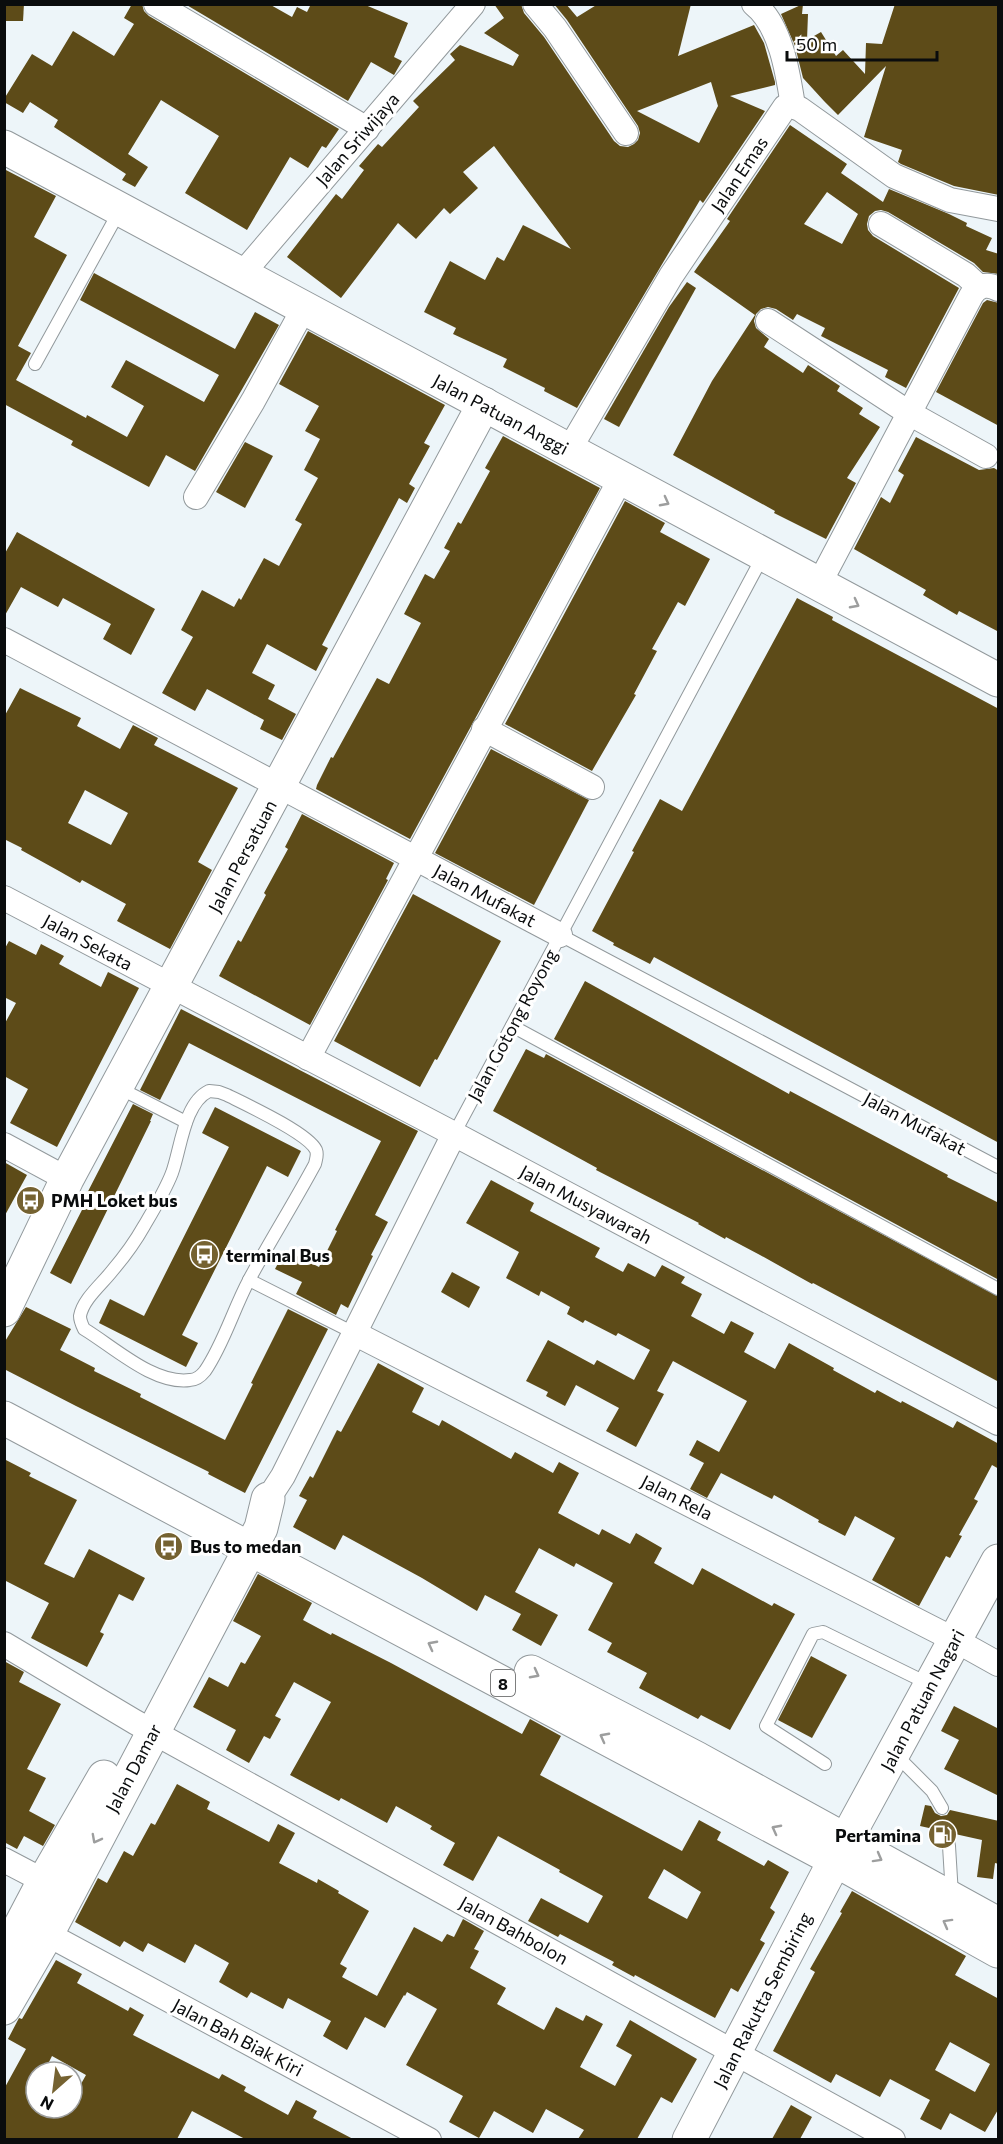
<svg xmlns="http://www.w3.org/2000/svg" width="1003" height="2144" font-family="Commissioner,sans-serif">
<rect width="100%" height="100%" fill="#edf5f9"/>
<g fill="#5d4b18" fill-rule="evenodd">
<path d="M4,4H24L23,21H4Z"/>
<path d="M132,4H142L144,11L149,16L339,129L326,148L322,146L308,168L290,157L247,230L185,193L219,136L161,100L128,154L148,167L135,187L122,180L126,174L54,127L58,120L30,102L23,113L4,102V99L32,54L52,66L73,31L114,56L134,24L124,18Z"/>
<path d="M185,4H269L292,17L297,7L307,12L311,4H363L408,23L394,57L402,61L394,75L371,62L348,101Z"/>
<path d="M494,4H521L524,13L544,37L614,141L620,146L628,147L634,144L638,140L640,133L638,126L567,20L554,4H566L577,17L598,4H691L678,56L754,25L764,43L775,82V85L730,96L765,111L703,203L700,200L577,408L544,391L545,388L503,367L507,359L453,334L456,328L424,312L450,261L485,280L497,257L504,261L523,225L571,249L494,146L463,172L478,188L450,214L444,208L416,239L398,223L341,298L287,257L336,194L342,199L364,170L359,166L378,144L382,147L419,107L413,101L455,60L450,54L460,45L513,66L519,55L484,33L504,18ZM711,82L718,106L699,143L637,111Z"/>
<path d="M803,4L802,14H808L807,40L821,32L836,56L843,50L865,74L866,43L882,44L895,4H999V195L954,186L901,164L898,162L902,150L864,137L886,66L838,115L824,101L803,78L795,46L781,14Z"/>
<path d="M790,125L847,164L841,173L883,202L889,189L949,214L967,223L966,226L992,238L986,250L999,254V274L983,272L974,263L888,212L881,210L875,211L869,216L867,224L868,230L873,236L959,288L906,388L885,377L888,370L821,336L825,328L797,314L793,320L776,309L768,307L761,309L756,314L754,321L756,328L769,339L764,347L803,373L808,365L840,386L837,391L863,408L859,414L880,427L847,478L856,483L826,539L774,513L775,511L673,455L712,381L755,315L694,272L730,221L727,219ZM827,192L858,214L842,244L804,224Z"/>
<path d="M4,169L56,196L34,237L67,255L18,346L31,353L16,380L86,418L87,415L127,437L144,406L111,387L126,360L204,402L219,375L80,300L94,273L235,349L255,312L279,325L195,471L166,455L149,487L71,445L73,441L4,404Z"/>
<path d="M687,282L696,288L619,427L604,419L669,307Z"/>
<path d="M987,300L999,303V426L936,392L983,303Z"/>
<path d="M308,331L445,405L424,443L430,446L409,484L415,488L407,503L399,498L322,645L328,648L316,671L267,644L252,673L275,685L268,699L296,714L282,740L260,729L264,720L207,689L195,711L162,693L193,637L181,630L202,590L234,607L239,598L241,600L264,558L279,566L302,524L295,520L318,478L304,470L320,439L305,431L319,406L279,384Z"/>
<path d="M503,436L600,488L410,839L316,789L317,785L331,757L333,758L377,678L389,684L421,623L404,614L425,574L434,579L450,551L444,548L458,522L461,524L490,471L485,468Z"/>
<path d="M916,437L979,470L994,468L999,471V632L959,611L957,615L923,595L926,590L854,549L881,497L890,503L904,475L898,471Z"/>
<path d="M245,442L273,456L245,508L216,492Z"/>
<path d="M625,501L665,523L660,532L710,559L685,606L678,602L652,649L657,651L634,694L636,695L592,771L505,724Z"/>
<path d="M17,532L155,609L131,655L103,639L111,624L63,598L58,607L21,587L4,617V555Z"/>
<path d="M797,598L833,617L832,620L999,709V1143L654,957L650,964L613,945L614,943L592,931L634,852L632,851L660,799L682,811Z"/>
<path d="M20,688L81,718L77,726L120,749L133,725L158,738L154,745L238,788L198,862L212,870L170,949L117,921L126,904L82,880L80,883L59,871L21,850L22,848L4,839V717ZM85,790L128,813L111,845L68,823Z"/>
<path d="M491,749L589,800L534,905L435,853Z"/>
<path d="M302,814L394,863L386,879L388,880L310,1025L219,976L238,940L241,942L266,895L264,893L288,849L285,847Z"/>
<path d="M413,894L501,941L437,1060L435,1059L420,1087L334,1041Z"/>
<path d="M9,941L36,955L41,944L64,956L59,964L101,987L108,972L139,988L57,1147L10,1123L28,1089L4,1076V1025L16,1003L4,997V950Z"/>
<path d="M585,981L789,1094L790,1091L948,1175L947,1177L999,1203V1280L554,1039Z"/>
<path d="M181,1009L418,1131L375,1215L388,1222L371,1255L373,1256L348,1308L341,1304L336,1315L296,1294L302,1282L275,1269L285,1250L319,1267L337,1231L335,1230L381,1141L189,1043L160,1100L140,1090Z"/>
<path d="M526,1049L544,1058L546,1054L999,1297V1382L813,1283L812,1284L760,1255L726,1237L725,1239L698,1224L699,1223L596,1170L597,1168L493,1111Z"/>
<path d="M133,1104L153,1114L150,1121H151L71,1284L50,1273L85,1204L82,1203Z"/>
<path d="M215,1107L301,1151L288,1177L267,1166L182,1335L198,1343L186,1367L99,1323L110,1299L144,1316L229,1147L202,1133Z"/>
<path d="M4,1162L27,1175L4,1217Z"/>
<path d="M491,1180L534,1203L530,1211L600,1248L595,1257L623,1272L628,1263L655,1277L662,1265L685,1277L681,1283L702,1294L691,1316L724,1334L731,1321L754,1333L744,1352L775,1369L789,1343L834,1368L833,1370L875,1393L877,1390L901,1403L902,1401L953,1428L957,1421L999,1444V1469L992,1465L974,1499L978,1501L959,1535L962,1536L950,1558L946,1556L919,1606L872,1580L895,1538L855,1516L845,1536L818,1522L819,1520L774,1495L772,1499L721,1473L707,1498L690,1489L704,1463L689,1455L697,1440L719,1452L747,1401L673,1361L657,1391L664,1394L636,1447L606,1431L619,1408L576,1385L565,1406L546,1396L548,1392L526,1381L548,1340L594,1365L597,1360L634,1380L650,1350L618,1333L616,1336L585,1320L583,1323L567,1314L570,1307L541,1291L539,1296L506,1278L519,1252L466,1223Z"/>
<path d="M452,1272L480,1287L469,1308L441,1292Z"/>
<path d="M26,1307L71,1329L60,1350L95,1368L94,1371L141,1394L140,1397L225,1440L253,1384L251,1383L288,1309L328,1329L245,1493L208,1474L209,1472L76,1406L4,1369V1343Z"/>
<path d="M378,1363L424,1388L412,1412L439,1426L442,1420L511,1459L515,1452L553,1473L559,1462L579,1473L558,1513L599,1535L602,1529L630,1544L636,1533L662,1548L654,1563L693,1585L702,1568L772,1606L774,1603L795,1614L730,1730L701,1715L698,1719L639,1688L647,1673L607,1652L612,1643L588,1630L613,1583L576,1563L574,1567L539,1548L515,1592L558,1615L541,1646L512,1630L521,1614L485,1595L477,1611L422,1578L343,1535L335,1550L293,1527L307,1500L299,1496L310,1476L313,1478L337,1430L341,1432Z"/>
<path d="M4,1459L31,1473L29,1476L77,1500L44,1564L74,1578L89,1549L145,1578L133,1601L119,1594L100,1632L104,1634L87,1667L31,1638L49,1603L4,1580Z"/>
<path d="M258,1574L312,1603L303,1620L331,1635L332,1633L391,1663L522,1734L530,1719L561,1736L540,1775L682,1851L699,1820L721,1832L717,1840L764,1866L768,1860L789,1872L770,1908L775,1912L760,1940L765,1943L738,1992L731,1988L715,2018L635,1975L634,1977L612,1965L614,1962L560,1934L558,1937L528,1921L541,1898L588,1923L603,1896L559,1872L560,1870L498,1836L473,1881L443,1865L455,1843L430,1829L432,1826L396,1806L387,1823L341,1798L339,1801L290,1775L331,1702L294,1682L275,1716L281,1719L270,1739L264,1736L249,1763L226,1750L236,1730L193,1707L209,1677L228,1687L241,1662L245,1664L261,1636L233,1621ZM664,1869L701,1892L687,1919L648,1898Z"/>
<path d="M811,1656L847,1675L812,1738L778,1720Z"/>
<path d="M4,1661L24,1672L19,1682L61,1704L27,1769L46,1778L29,1811L55,1825L43,1846L24,1836L17,1849L4,1842Z"/>
<path d="M954,1706L999,1729V1796L944,1769L959,1740L941,1731Z"/>
<path d="M177,1784L210,1802L207,1809L269,1842L278,1824L295,1833L279,1863L317,1883L318,1879L339,1891L338,1893L369,1911L340,1964L347,1968L342,1977L377,1996L414,1927L442,1942L447,1934L454,1937L463,1919L484,1931L474,1949L479,1951L470,1968L506,1988L497,2004L544,2030L556,2007L583,2021L586,2015L603,2024L580,2067L615,2086L632,2055L616,2046L630,2020L697,2059L672,2103L661,2097L637,2139H578L584,2130L546,2109L533,2133L494,2111L479,2138L449,2122L463,2096L406,2065L437,2009L407,1992L405,1996L404,1995L385,2028L365,2017L347,2050L323,2036L331,2021L288,1998L283,2009L251,1992L247,1998L219,1982L229,1963L195,1944L185,1963L148,1943L143,1952L124,1941L120,1947L75,1922L98,1878L107,1883L124,1851L133,1856L151,1823L155,1825Z"/>
<path d="M925,1805L931,1806L935,1813L941,1816L947,1815L950,1810L999,1821V1864L995,1863L993,1879L977,1877L982,1840L955,1834L952,1827L948,1824L941,1826L938,1830L920,1826Z"/>
<path d="M852,1891L966,1956L955,1975L999,1999V2108L985,2132L950,2113L941,2130L920,2119L930,2100L890,2079L880,2097L836,2074L831,2083L773,2051L815,1972L810,1969L842,1913L840,1912ZM950,2042L990,2064L975,2092L935,2070Z"/>
<path d="M56,1960L82,1974L77,1983L128,2011L130,2007L144,2015L133,2035L219,2079L222,2074L246,2087L244,2091L288,2115L296,2100L317,2111L313,2118L353,2139H245L192,2111L177,2139H4V2089L26,2049L8,2039L19,2018L22,2019ZM52,2056L86,2075L72,2100V2108H68L64,2114L53,2108H36V2072H44Z"/>
<path d="M791,2105L812,2117L800,2139H772Z"/>
</g>
<g fill="none" stroke-linecap="round" stroke-linejoin="round">
<defs>
<g id="lane">
<path d="M35,364L120,210"/>
<path d="M560,935L998,1167"/>
<path d="M512,1026L998,1289"/>
<path d="M117,1087L186,1122"/>
<path d="M209,1091L219,1092L227,1095C245,1104 308,1133 316,1150C318,1155 316,1159 315,1164C294,1203 270,1241 249,1280C233,1310 224,1343 205,1371C201,1376 197,1380 190,1380C154,1385 114,1347 84,1329C82,1325 80,1321 80,1316C83,1299 102,1284 112,1271C124,1257 135,1242 144,1226C154,1209 165,1191 172,1173C181,1148 184,1103 209,1091Z"/>
<path d="M454,1134L763,556"/>
<path d="M249,1280L354,1333"/>
<path d="M894,1753L932,1791L942,1808"/>
<path d="M825,1764L766,1726L813,1634L823,1632L929,1684"/>
<path d="M946,1832L949,1846L952,1895"/>
</g>
<g id="street">
<path d="M156,4L367,129"/>
<path d="M535,4L555,28L626,133"/>
<path d="M754,4C781,25 788,74 793,106"/>
<path d="M881,224L966,275L979,287"/>
<path d="M242,274L473,4"/>
<path d="M768,321L909,413L986,456"/>
<path d="M569,450L671,276L785,107L789,105L800,109L894,176L950,200L998,209"/>
<path d="M196,497L253,401L304,308"/>
<path d="M819,584L971,296C977,285 988,283 998,289"/>
<path d="M4,640L560,935"/>
<path d="M484,729L592,787"/>
<path d="M4,898L454,1134L998,1423"/>
<path d="M308,1058L621,478"/>
<path d="M4,1145L67,1179"/>
<path d="M354,1333L955,1640L998,1664"/>
<path d="M268,1499L283,1476L454,1134"/>
<path d="M4,1644L135,1722L893,2140"/>
<path d="M4,1860L44,1881"/>
<path d="M47,1934L429,2140"/>
</g>
<g id="secondary">
<path d="M4,147L998,680"/>
<path d="M4,1310L67,1179L484,404"/>
<path d="M4,1957L44,1881L104,1777"/>
<path d="M4,2008L47,1934L261,1528L268,1499"/>
<path d="M689,2140L835,1860L998,1561"/>
</g>
<g id="highway">
<path d="M4,1418L835,1860L998,1951"/>
<path d="M531,1672L698,1759L998,1924"/>
</g>
</defs>
<use href="#lane" stroke="#92999c" stroke-width="14"/>
<use href="#street" stroke="#92999c" stroke-width="26"/>
<use href="#secondary" stroke="#92999c" stroke-width="35"/>
<use href="#highway" stroke="#92999c" stroke-width="35"/>
<use href="#lane" stroke="#fff" stroke-width="12"/>
<use href="#street" stroke="#fff" stroke-width="24"/>
<use href="#secondary" stroke="#fff" stroke-width="33"/>
<use href="#highway" stroke="#fff" stroke-width="33"/>
</g>
<defs><path id="oneway-chevron" d="M-2-3.5L2.5 0L-2 3.5" fill="none" stroke-width="1.6" stroke-linecap="round" stroke-linejoin="round" transform="scale(1.5)"/></defs>
<g stroke="#9d9e9e">
<use href="#oneway-chevron" transform="translate(665 502) rotate(28)"/>
<use href="#oneway-chevron" transform="translate(855 604) rotate(28)"/>
<use href="#oneway-chevron" transform="translate(432 1645) rotate(-152)"/>
<use href="#oneway-chevron" transform="translate(535 1674) rotate(28)"/>
<use href="#oneway-chevron" transform="translate(604 1737) rotate(-152)"/>
<use href="#oneway-chevron" transform="translate(776 1829) rotate(-152)"/>
<use href="#oneway-chevron" transform="translate(96 1839) rotate(118)"/>
<use href="#oneway-chevron" transform="translate(878 1858) rotate(29)"/>
<use href="#oneway-chevron" transform="translate(947 1923) rotate(-151)"/>
</g>
<defs>
<symbol id="bus-disc" viewBox="-11 -11 22 22"><circle r="9.5" fill="#756231" stroke="#fff"/><path d="M-5-6H5V4H4V6H2V4H-2V6H-4V4H-5ZM-3.5-4V0h7V-4ZM-3.5 1.2v1.5H-2V1.2ZM2 1.2v1.5H3.5V1.2Z" fill="#fff"/></symbol>
<symbol id="fuel-disc" viewBox="-11 -11 22 22"><circle r="9.5" fill="#756231" stroke="#fff"/><path d="M-5.5-6h7V0h2V4h1.3V-2.5L3-4.5l.8-.8L6-3V5H2.5V1h-1V6h-7ZM-4.2-4.7v3.2H.2V-4.7Z" fill="#fff"/></symbol>
</defs>
<g fill-rule="evenodd">
<use href="#bus-disc" x="14" y="1184" width="33" height="33"/>
<use href="#bus-disc" x="188" y="1238" width="33" height="33"/>
<use href="#bus-disc" x="152" y="1530" width="33" height="33"/>
<use href="#fuel-disc" x="926" y="1818" width="33" height="33"/>
</g>
<g text-anchor="middle" dominant-baseline="central" stroke-width="6" stroke-linejoin="round" paint-order="stroke">
<rect fill="#fff" stroke="#545556" stroke-width="1.5" x="491" y="1670" width="24" height="26" rx="4.5"/>
<g font-size="16" font-weight="bold" fill="#0a0c0d">
<text x="503" y="1683">8</text>
</g>
<g font-size="18" fill="#0a0c0d" stroke="#fff">
<text transform="translate(357 139) rotate(-49)">Jalan Sriwijaya</text>
<text transform="translate(739 174) rotate(-56)">Jalan Emas</text>
<text transform="translate(501 414) rotate(28)">Jalan Patuan Anggi</text>
<text transform="translate(242 856) rotate(-62)">Jalan Persatuan</text>
<text transform="translate(485 895) rotate(28)">Jalan Mufakat</text>
<text transform="translate(88 942) rotate(28)">Jalan Sekata</text>
<text transform="translate(512 1025) rotate(-62)">Jalan Gotong Royong</text>
<text transform="translate(915 1123) rotate(28)">Jalan Mufakat</text>
<text transform="translate(586 1204) rotate(28)">Jalan Musyawarah</text>
<text transform="translate(677 1497) rotate(27)">Jalan Rela</text>
<text transform="translate(922 1700) rotate(-62)">Jalan Patuan Nagari</text>
<text transform="translate(133 1768) rotate(-62)">Jalan Damar</text>
<text transform="translate(514 1930) rotate(29)">Jalan Bahbolon</text>
<text transform="translate(762 2000) rotate(-63)">Jalan Rakutta Sembiring</text>
<text transform="translate(238 2037) rotate(28)">Jalan Bah Biak Kiri</text>
</g>
<g font-size="18" font-weight="bold" fill="#0a0c0d" stroke="#fff" text-anchor="start">
<text x="51" y="1200">PMH Loket bus</text>
<text x="226" y="1255">terminal Bus</text>
<text x="190" y="1546">Bus to medan</text>
<text x="921" y="1835" text-anchor="end">Pertamina</text>
</g>
</g>
<rect width="1003" height="2144" fill="none" stroke="#0a0c0d" stroke-width="12"/>
<g transform="translate(54 2090) rotate(208)"><circle r="28" fill="#ffffff" stroke="#9d9e9e" stroke-width="1.5"/>
<path d="M0-4.5L10 22L0 15L-10 22Z" fill="#756231"/>
<text y="-9" font-size="16" font-weight="bold" text-anchor="middle" fill="#0a0c0d">N</text>
</g>
<path d="M787 51v9h150v-9" fill="none" stroke="#0a0c0d" stroke-width="3"/>
<text x="796" y="51" font-size="18" fill="#0a0c0d" stroke="#ffffff" stroke-width="4.5" paint-order="stroke">50 m</text>
</svg>
